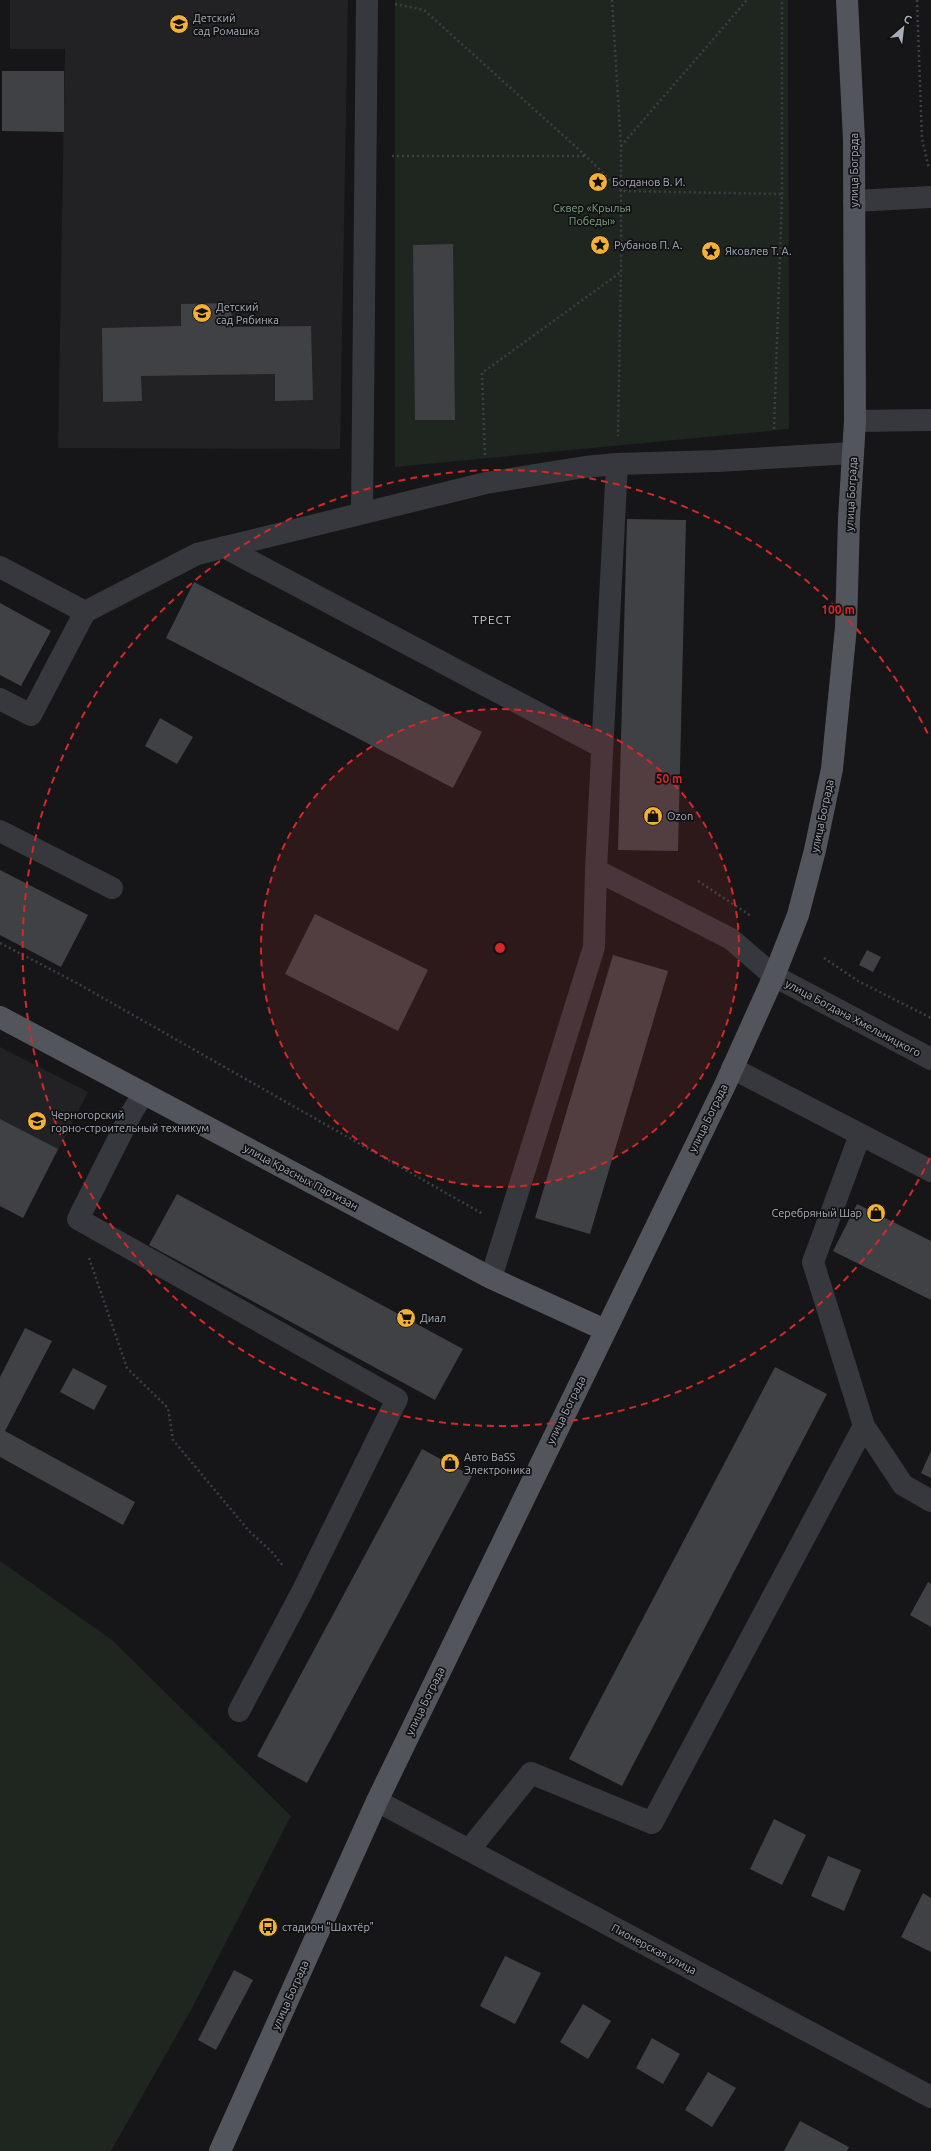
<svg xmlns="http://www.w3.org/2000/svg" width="931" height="2151" font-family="Ubuntu,sans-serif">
<rect width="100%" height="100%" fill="#161618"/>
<g fill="#222225">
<path d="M10,0H348L340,449L58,448L65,49H10Z"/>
<path d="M0,1047L88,1092L23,1218L0,1206Z"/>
</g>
<g fill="#1e261f">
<path d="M395,0H788L789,429L395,467Z"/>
<path d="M0,1561L112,1640L291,1816L191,2010L111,2151H0Z"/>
</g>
<g fill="#404145">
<path d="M2,71H64V132L2,131Z"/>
<path d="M453,244L455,420H415L413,245Z"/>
<path d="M231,303L232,327L311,326L313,400L275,401V374L141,376L142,401L103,402L102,328L181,326V304Z"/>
<path d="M627,519L686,520L678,851L618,850Z"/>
<path d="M194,582L482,732L453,788L166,638Z"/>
<path d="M0,603L51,631L21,686L0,675Z"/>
<path d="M160,718L193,737L177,764L145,746Z"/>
<path d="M0,870L88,915L61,967L0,935Z"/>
<path d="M315,914L428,970L398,1031L285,974Z"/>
<path d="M867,950L881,957L873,972L859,965Z"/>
<path d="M613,955L668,971L590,1234L535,1218Z"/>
<path d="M0,1119L58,1149L23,1218L0,1206Z"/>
<path d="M177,1194L463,1349L435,1400L149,1245Z"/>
<path d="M857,1204L931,1241V1300L833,1251Z"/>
<path d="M25,1328L52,1341L5,1431L135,1502L123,1525L0,1457V1377Z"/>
<path d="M775,1367L827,1394L622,1786L569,1759Z"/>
<path d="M73,1368L107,1386L94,1410L60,1392Z"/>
<path d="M422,1449L472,1476L307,1783L257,1756Z"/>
<path d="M931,1451V1478L921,1473Z"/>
<path d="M928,1582L931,1584V1627L910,1615Z"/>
<path d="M774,1819L806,1835L782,1885L750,1869Z"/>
<path d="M828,1856L861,1870L844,1911L811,1896Z"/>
<path d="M923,1893L931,1898V1952L901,1937Z"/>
<path d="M505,1956L541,1973L515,2024L480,2006Z"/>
<path d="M234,1970L253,1980L216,2050L198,2040Z"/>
<path d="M583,2004L611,2021L588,2059L560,2042Z"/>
<path d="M652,2038L680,2054L663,2084L636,2068Z"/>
<path d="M708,2072L736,2088L712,2127L685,2110Z"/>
<path d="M800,2121L849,2147L847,2151H784Z"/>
</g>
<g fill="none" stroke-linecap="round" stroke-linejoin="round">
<g stroke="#3d3f44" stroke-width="2.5" stroke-dasharray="2 3" stroke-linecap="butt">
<path d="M612,0L621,146V272L618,436"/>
<path d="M917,0L922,139L929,169"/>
<path d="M395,4L424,10L586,156L621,191L782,194"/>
<path d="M621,146L747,0"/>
<path d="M392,156H585"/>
<path d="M774,429L782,194V0"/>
<path d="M485,455L482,373L621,272"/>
<path d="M698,881L751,916"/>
<path d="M0,943L75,982L483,1214"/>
<path d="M824,958L858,981L931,1018"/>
<path d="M89,1258L127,1368L168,1408L173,1440L249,1531L272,1552L284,1567"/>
</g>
<g stroke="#37383d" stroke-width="22">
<path d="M854,201L931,197"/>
<path d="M855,421L931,420"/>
<path d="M617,464L596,870L731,939L774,976L931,1059"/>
<path d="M362,512L367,0"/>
<path d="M224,547L602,747"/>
<path d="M0,567L85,612"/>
<path d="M0,699L31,715L85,612L197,554L486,483L585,467L617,464L717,461L853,453"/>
<path d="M0,831L112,888"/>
<path d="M732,1068L931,1171"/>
<path d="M144,1093L132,1112L78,1219L397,1399L302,1592L239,1711"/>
<path d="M491,1278L594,947L596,870"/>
<path d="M864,1426L903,1485L931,1501"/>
<path d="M377,1801L931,2097"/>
<path d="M469,1850L531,1773L652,1823L864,1426L813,1262L860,1135"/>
</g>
<g stroke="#53555c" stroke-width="22">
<path d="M0,1017L491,1278L605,1330"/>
<path d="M220,2151L377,1801L725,1085L774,976L798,915L815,850L832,769L846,627L849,519L855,421L854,140L847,0"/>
</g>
</g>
<circle cx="500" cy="948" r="239" fill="#d62828" fill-opacity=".12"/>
<g fill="none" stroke="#d62828" stroke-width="2" stroke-dasharray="7 5">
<circle cx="500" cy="948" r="239"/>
<path d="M930 1158A478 478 0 1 1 930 738"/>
</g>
<defs>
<symbol id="school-disc" viewBox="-11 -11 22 22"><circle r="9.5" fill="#f2b134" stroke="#111113"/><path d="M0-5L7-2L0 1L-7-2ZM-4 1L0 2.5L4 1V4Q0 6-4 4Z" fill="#111"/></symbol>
<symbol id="sight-disc" viewBox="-11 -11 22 22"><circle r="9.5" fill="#f2b134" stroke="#111113"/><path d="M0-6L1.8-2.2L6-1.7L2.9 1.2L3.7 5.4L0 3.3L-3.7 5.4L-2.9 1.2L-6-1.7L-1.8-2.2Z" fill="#111"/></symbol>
<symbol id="shop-disc" viewBox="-11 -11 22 22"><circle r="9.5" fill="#f2b134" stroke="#111113"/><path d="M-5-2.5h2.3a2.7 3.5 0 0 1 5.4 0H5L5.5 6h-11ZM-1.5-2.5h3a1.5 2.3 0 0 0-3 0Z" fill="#111"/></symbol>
<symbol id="university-disc" viewBox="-11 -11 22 22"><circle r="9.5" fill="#f2b134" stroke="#111113"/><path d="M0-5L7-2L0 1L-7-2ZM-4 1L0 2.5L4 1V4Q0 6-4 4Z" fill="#111"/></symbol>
<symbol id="supermarket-disc" viewBox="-11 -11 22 22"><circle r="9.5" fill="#f2b134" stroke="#111113"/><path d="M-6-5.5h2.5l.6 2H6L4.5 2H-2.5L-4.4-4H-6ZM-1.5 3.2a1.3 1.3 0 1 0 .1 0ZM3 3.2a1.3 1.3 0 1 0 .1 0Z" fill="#111"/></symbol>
<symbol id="bus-disc" viewBox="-11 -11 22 22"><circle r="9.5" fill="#f2b134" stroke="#111113"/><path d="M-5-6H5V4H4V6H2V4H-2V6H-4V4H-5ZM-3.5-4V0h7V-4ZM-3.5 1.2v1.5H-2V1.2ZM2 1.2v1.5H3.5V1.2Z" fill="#111"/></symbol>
</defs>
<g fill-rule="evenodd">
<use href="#school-disc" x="168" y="13" width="22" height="22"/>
<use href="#sight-disc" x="587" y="171" width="22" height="22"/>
<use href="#sight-disc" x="589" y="234" width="22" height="22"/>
<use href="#sight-disc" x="700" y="240" width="22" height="22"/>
<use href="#school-disc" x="191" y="302" width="22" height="22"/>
<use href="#shop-disc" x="642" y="805" width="22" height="22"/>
<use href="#university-disc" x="26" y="1110" width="22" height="22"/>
<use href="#shop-disc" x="865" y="1202" width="22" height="22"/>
<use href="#supermarket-disc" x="395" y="1307" width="22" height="22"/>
<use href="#shop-disc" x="439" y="1452" width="22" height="22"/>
<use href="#bus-disc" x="257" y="1916" width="22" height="22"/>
</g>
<g text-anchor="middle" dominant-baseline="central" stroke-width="3.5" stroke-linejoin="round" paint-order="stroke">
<g font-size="11" fill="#a8adb8" stroke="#111113" text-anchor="start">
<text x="193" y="18">Детский<tspan x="193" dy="13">сад Ромашка</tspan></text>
<text x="612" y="182">Богданов В. И.</text>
<text x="614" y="245">Рубанов П. А.</text>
<text x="725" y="251">Яковлев Т. А.</text>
<text x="216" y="307">Детский<tspan x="216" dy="13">сад Рябинка</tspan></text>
<text x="667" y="816">Ozon</text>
<text x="51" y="1115">Черногорский<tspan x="51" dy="13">горно-строительный техникум</tspan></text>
<text x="862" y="1213" text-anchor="end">Серебряный Шар</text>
<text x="420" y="1318">Диал</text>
<text x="464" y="1457">Авто BaSS<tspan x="464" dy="13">Электроника</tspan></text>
<text x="282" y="1927">стадион "Шахтёр"</text>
</g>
<g font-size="11" fill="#a8adb8" stroke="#111113">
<text transform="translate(854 170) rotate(-90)">улица Бограда</text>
<text transform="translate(851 494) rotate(-87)">улица Бограда</text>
<text transform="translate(822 816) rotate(-78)">улица Бограда</text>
<text transform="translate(853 1018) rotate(28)">улица Богдана Хмельницкого</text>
<text transform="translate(708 1118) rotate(-64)">улица Бограда</text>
<text transform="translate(301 1177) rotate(28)">улица Красных Партизан</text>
<text transform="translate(566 1410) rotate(-64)">улица Бограда</text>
<text transform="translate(425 1701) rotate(-64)">улица Бограда</text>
<text transform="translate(654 1949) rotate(28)">Пионерская улица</text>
<text transform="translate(290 1995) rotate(-66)">улица Бограда</text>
</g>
<g font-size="11" fill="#7fa381" stroke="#111113">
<text x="592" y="208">Сквер «Крылья<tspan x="592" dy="13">Победы»</tspan></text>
</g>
<g font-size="12" letter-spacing="1" fill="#c9ccd4" stroke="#111113">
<text x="492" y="619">ТРЕСТ</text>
</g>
</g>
<circle cx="500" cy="948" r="6" fill="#d62828" stroke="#111113" stroke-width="2"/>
<g font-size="12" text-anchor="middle" font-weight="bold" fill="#d62828" stroke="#111113" stroke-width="3.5" stroke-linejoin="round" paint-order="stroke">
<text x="838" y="614">100 m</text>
<text x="669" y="783">50 m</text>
</g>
<g transform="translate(903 28) rotate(28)" stroke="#111113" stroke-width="3" paint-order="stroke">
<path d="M0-3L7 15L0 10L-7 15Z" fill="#a8adb8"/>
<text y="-6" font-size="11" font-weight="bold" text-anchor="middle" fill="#a8adb8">С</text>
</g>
</svg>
